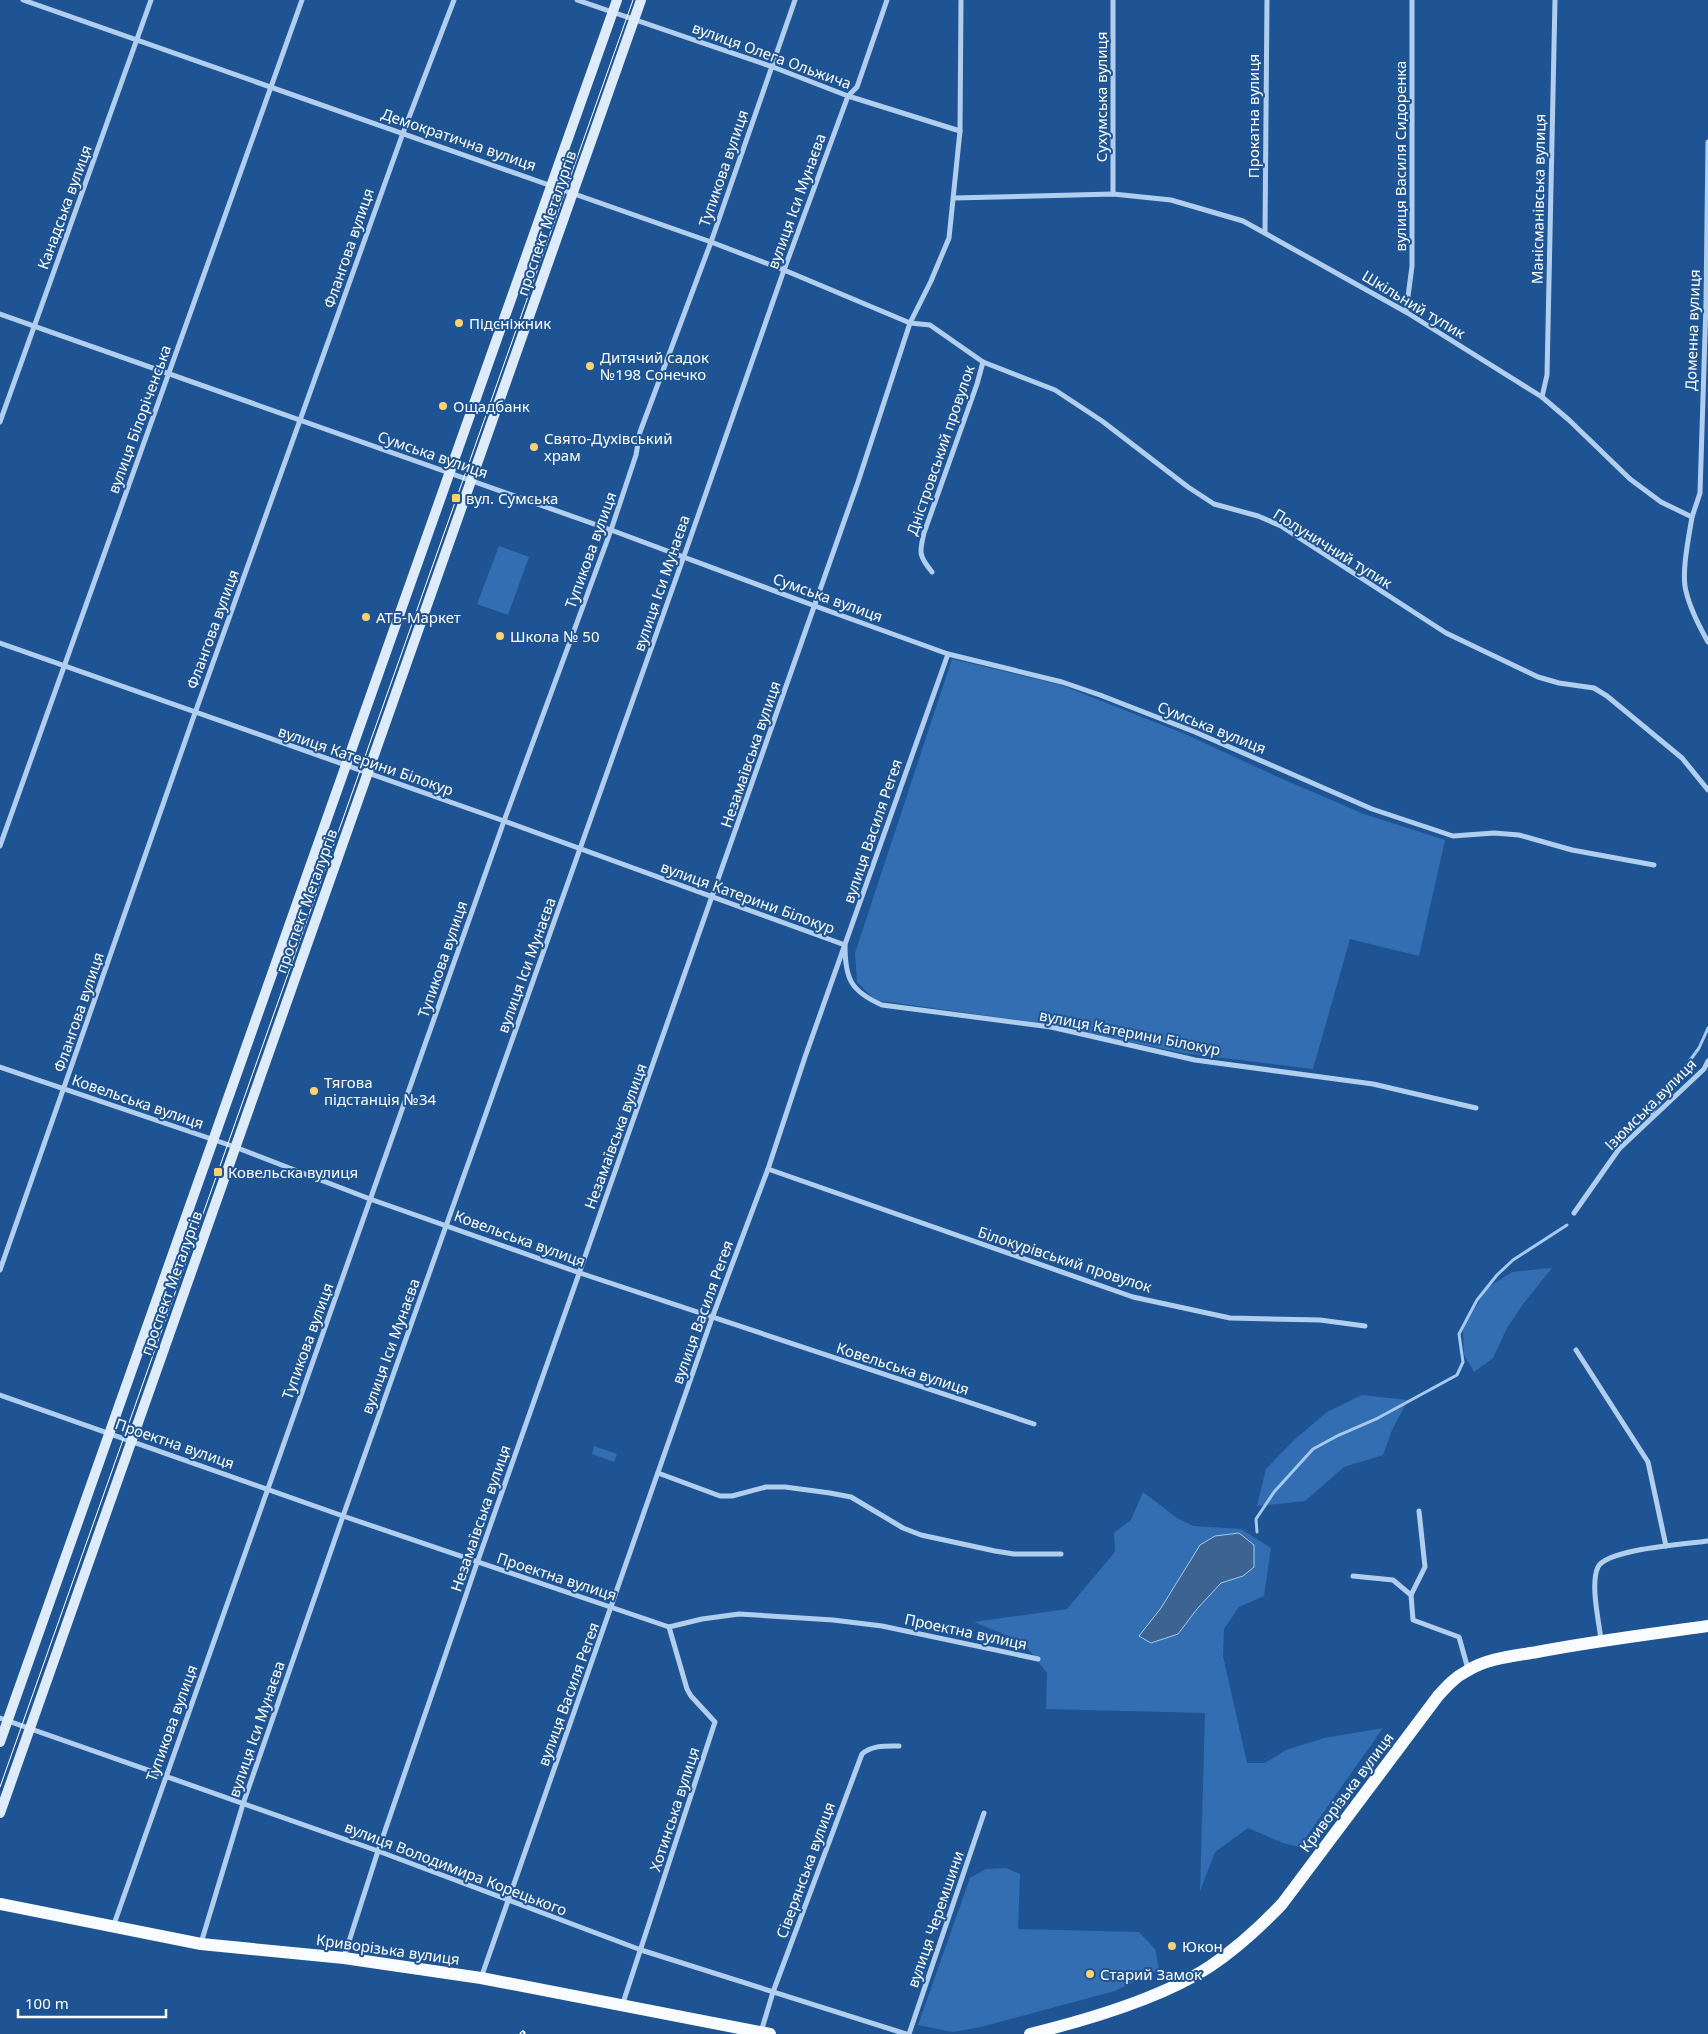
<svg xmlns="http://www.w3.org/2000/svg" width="1708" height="2034" font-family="'Noto Sans',sans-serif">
<rect width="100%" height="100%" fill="#1e5494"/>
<g fill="#326eb1">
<path d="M499,546L529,557L508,615L477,604Z"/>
<path d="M952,659L1061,685L1185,734L1280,778L1364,814L1445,840L1419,956L1350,939L1313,1069L1183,1053L1039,1023L875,1000L857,982L855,953Z"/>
<path d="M1552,1268L1523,1304L1507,1328L1493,1358L1474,1372L1464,1355L1463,1329L1487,1288L1512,1272Z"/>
<path d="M1362,1395L1408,1400L1392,1430L1383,1455L1344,1467L1305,1501L1257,1506L1266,1469L1294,1440L1327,1412Z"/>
<path d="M594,1446L617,1454L614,1462L592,1454Z"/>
<path d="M1143,1492L1177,1518L1193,1526L1241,1529L1271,1548L1264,1596L1239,1607L1224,1629L1223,1656L1247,1763H1265L1286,1750L1324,1738L1383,1728L1299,1847L1283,1843L1248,1828L1215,1852L1200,1891L1205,1713L1046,1709L1047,1673L1023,1642L974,1622L1067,1609L1115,1552L1114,1533L1131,1520Z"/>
<path d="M1006,1868L1020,1874L1018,1929L1139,1932L1155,1949L1159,1969L1115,1991L981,2027L953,2032L918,2025L970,1878L986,1869Z"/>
</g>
<path fill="#3d6491" stroke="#a5c9f0" d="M1239,1533L1254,1545V1567L1243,1576L1221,1583L1197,1609L1178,1634L1151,1643L1139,1636L1161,1608L1200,1545L1215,1536Z"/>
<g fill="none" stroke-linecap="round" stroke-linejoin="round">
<g stroke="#a5c9f0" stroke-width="3">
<path d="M1651,1114L1699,1048L1708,1028"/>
<path d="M1257,1532L1256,1519L1274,1492L1313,1449L1339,1435L1378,1418L1457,1375L1463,1362L1459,1334L1477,1300L1497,1275L1513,1260L1567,1225"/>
</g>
<g stroke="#b1ceee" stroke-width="5">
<path d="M23,0L711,242L784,270L910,323L930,325L983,362L1055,390L1102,421L1188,487L1214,504L1258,516L1281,526L1446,633L1538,677L1559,683L1594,688L1607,696L1682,758L1708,790"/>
<path d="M577,0L773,67L848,96L960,131"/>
<path d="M1113,194V0"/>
<path d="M954,198L1113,194L1171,200L1243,221L1406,312L1542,397L1569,420L1630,479L1661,502L1692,517C1689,536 1681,573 1686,591C1690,609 1699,626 1708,642"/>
<path d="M1265,232L1267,0"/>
<path d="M1406,312L1412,266V0"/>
<path d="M0,314L611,530L815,606L948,654L1062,682L1100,695L1195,732L1372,809L1453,836L1494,833L1519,835L1572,850L1654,865"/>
<path d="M1542,397L1547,375L1555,0"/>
<path d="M0,422L151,0"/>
<path d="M1692,517L1700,493L1706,303L1708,142"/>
<path d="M932,572C919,556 919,553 924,533L977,384L983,362"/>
<path d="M0,643L504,821L845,945C845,978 850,991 882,1005L1051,1027L1195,1060L1373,1084L1476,1108"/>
<path d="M0,846L302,0"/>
<path d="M0,1067L235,1147L370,1199L580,1273L1034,1424"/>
<path d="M768,1169L1133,1297L1230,1318L1320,1320L1365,1326"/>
<path d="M1574,1213L1619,1149L1704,1069L1708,1061"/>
<path d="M0,1270L195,713L403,133L454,0"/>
<path d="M1576,1350L1648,1462L1666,1546"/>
<path d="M0,1395L343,1516L669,1627L702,1619L739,1614L833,1620L882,1626L1038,1659"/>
<path d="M658,1473L720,1496H732L766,1487H785L830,1493L851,1497L903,1528L921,1535L995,1551L1014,1554H1061"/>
<path d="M1353,1576L1393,1580L1411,1595L1413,1620L1459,1637L1468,1669"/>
<path d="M1411,1595L1425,1567L1419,1511"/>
<path d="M1601,1640C1599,1621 1590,1584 1598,1567C1607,1549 1687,1544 1708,1541"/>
<path d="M0,1718L378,1851L641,1950L906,2034"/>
<path d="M113,1927L504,821L611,530L636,455L640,432L711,242L795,0"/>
<path d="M201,1943L243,1804L343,1516L684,556L784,270L848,96L857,87L887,0"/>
<path d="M344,1957L378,1851L477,1563L858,482L910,323L931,281L949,238L960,131L961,0"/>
<path d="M481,1978L712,1318L768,1169L805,1057L948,654"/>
<path d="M622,2006L715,1722L691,1696L687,1689L669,1627"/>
<path d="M761,2032L773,1992L862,1754C872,1745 886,1746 899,1746"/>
<path d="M909,2034L984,1813"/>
</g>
<g stroke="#deebfa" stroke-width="10">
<path d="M0,1742L617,0"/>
<path d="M0,1813L641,0"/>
</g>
<g stroke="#f8fbff" stroke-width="12">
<path d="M0,1904L201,1944L344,1958L481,1978L770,2034"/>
<path d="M1030,2034C1087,2020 1160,1999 1209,1967C1236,1949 1259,1928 1282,1904L1438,1696C1447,1686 1455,1677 1467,1671C1487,1658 1514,1656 1537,1652C1594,1641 1651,1634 1708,1626"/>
</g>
<path stroke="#fff" stroke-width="1" d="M0,1787L633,0"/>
<defs>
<path id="rail" d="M522,2034L523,2033"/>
</defs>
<use href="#rail" stroke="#fff" stroke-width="5"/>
<use href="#rail" stroke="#1e5494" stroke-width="3" stroke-dasharray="9" stroke-linecap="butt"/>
</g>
<g fill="#fcd271" stroke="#1e5494" stroke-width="2">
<circle cx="459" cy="323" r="5"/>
<circle cx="590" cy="366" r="5"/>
<circle cx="443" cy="406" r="5"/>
<circle cx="534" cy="447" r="5"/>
<rect x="451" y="493" width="10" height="10" rx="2.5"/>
<circle cx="366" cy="617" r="5"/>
<circle cx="500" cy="636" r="5"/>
<circle cx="314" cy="1091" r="5"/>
<rect x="213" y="1167" width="10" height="10" rx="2.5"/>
<circle cx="1172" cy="1946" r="5"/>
<circle cx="1090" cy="1974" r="5"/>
</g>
<g text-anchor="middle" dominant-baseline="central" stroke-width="4" stroke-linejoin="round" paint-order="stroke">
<g font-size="15" fill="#fff" stroke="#1e5494">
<text transform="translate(772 55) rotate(20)">вулиця Олега Ольжича</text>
<text transform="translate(1101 97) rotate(-90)">Сухумська вулиця</text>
<text transform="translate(1253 116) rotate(-90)">Прокатна вулиця</text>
<text transform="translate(459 139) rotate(19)">Демократична вулиця</text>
<text transform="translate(1400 156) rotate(-90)">вулиця Василя Сидоренка</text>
<text transform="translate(723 168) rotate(-71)">Тупикова вулиця</text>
<text transform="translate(1538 199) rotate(-89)">Манісманівська вулиця</text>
<text transform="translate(796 201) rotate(-70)">вулиця Іси Мунаєва</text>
<text transform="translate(64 207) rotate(-70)">Канадська вулиця</text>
<text transform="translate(546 223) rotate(-71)">проспект Металургів</text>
<text transform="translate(348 248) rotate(-71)">Флангова вулиця</text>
<text transform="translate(1414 304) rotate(31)">Шкільний тупик</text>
<text transform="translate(1692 330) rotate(-88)">Доменна вулиця</text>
<text transform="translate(139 419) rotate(-70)">вулиця Білоріченська</text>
<text transform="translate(940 450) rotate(-71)">Дністровський провулок</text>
<text transform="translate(433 454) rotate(19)">Сумська вулиця</text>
<text transform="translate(1333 548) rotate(32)">Полуничний тупик</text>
<text transform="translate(590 550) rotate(-70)">Тупикова вулиця</text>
<text transform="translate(661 583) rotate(-71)">вулиця Іси Мунаєва</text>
<text transform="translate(828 597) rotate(20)">Сумська вулиця</text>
<text transform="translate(212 629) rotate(-70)">Флангова вулиця</text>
<text transform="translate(1212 727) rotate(22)">Сумська вулиця</text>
<text transform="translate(750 754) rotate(-71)">Незамаївська вулиця</text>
<text transform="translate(366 760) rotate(19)">вулиця Катерини Білокур</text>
<text transform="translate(872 831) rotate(-71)">вулиця Василя Регея</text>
<text transform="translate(748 897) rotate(20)">вулиця Катерини Білокур</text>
<text transform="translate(306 901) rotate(-70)">проспект Металургів</text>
<text transform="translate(442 959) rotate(-71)">Тупикова вулиця</text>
<text transform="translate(526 965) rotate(-70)">вулиця Іси Мунаєва</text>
<text transform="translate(78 1012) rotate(-71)">Флангова вулиця</text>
<text transform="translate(1130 1032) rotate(11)">вулиця Катерини Білокур</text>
<text transform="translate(138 1101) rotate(19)">Ковельська вулиця</text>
<text transform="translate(1650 1104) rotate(-45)">Ізюмська вулиця</text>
<text transform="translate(615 1136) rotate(-70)">Незамаївська вулиця</text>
<text transform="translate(520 1238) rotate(20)">Ковельська вулиця</text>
<text transform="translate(1065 1259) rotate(18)">Білокурівський провулок</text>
<text transform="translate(171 1283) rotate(-70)">проспект Металургів</text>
<text transform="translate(702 1312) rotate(-70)">вулиця Василя Регея</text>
<text transform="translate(307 1341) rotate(-70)">Тупикова вулиця</text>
<text transform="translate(390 1346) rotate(-70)">вулиця Іси Мунаєва</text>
<text transform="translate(903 1368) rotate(18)">Ковельська вулиця</text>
<text transform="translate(175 1443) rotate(19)">Проектна вулиця</text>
<text transform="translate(480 1518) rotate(-71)">Незамаївська вулиця</text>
<text transform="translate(557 1576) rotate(18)">Проектна вулиця</text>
<text transform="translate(966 1631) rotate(12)">Проектна вулиця</text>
<text transform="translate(568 1694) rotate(-70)">вулиця Василя Регея</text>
<text transform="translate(171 1723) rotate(-70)">Тупикова вулиця</text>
<text transform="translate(256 1729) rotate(-71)">вулиця Іси Мунаєва</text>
<text transform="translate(1346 1792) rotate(-53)">Криворізька вулиця</text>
<text transform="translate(674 1809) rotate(-72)">Хотинська вулиця</text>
<text transform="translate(456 1868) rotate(21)">вулиця Володимира Корецького</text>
<text transform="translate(805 1870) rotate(-70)">Сіверянська вулиця</text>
<text transform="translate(935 1919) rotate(-71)">вулиця Черемшини</text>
<text transform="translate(388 1949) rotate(8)">Криворізька вулиця</text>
</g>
<g font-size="15" fill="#fff" stroke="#1e5494" text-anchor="start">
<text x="469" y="323">Підсніжник</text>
<text x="600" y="357">Дитячий садок<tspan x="600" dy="17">№198 Сонечко</tspan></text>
<text x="453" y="406">Ощадбанк</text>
<text x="544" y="438">Свято-Духівський<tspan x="544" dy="17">храм</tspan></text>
<text x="466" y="498">вул. Сумська</text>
<text x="376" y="617">АТБ-Маркет</text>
<text x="510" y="636">Школа № 50</text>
<text x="324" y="1082">Тягова<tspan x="324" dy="17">пiдстанцiя №34</tspan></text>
<text x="228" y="1172">Ковельска вулиця</text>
<text x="1182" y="1946">Юкон</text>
<text x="1100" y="1974">Старий Замок</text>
</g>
</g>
<path d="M18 2009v8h148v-8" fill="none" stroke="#ffffff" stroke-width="2.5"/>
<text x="25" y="2009" font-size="15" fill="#ffffff" stroke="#1e5494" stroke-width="4" paint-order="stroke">100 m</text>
</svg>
